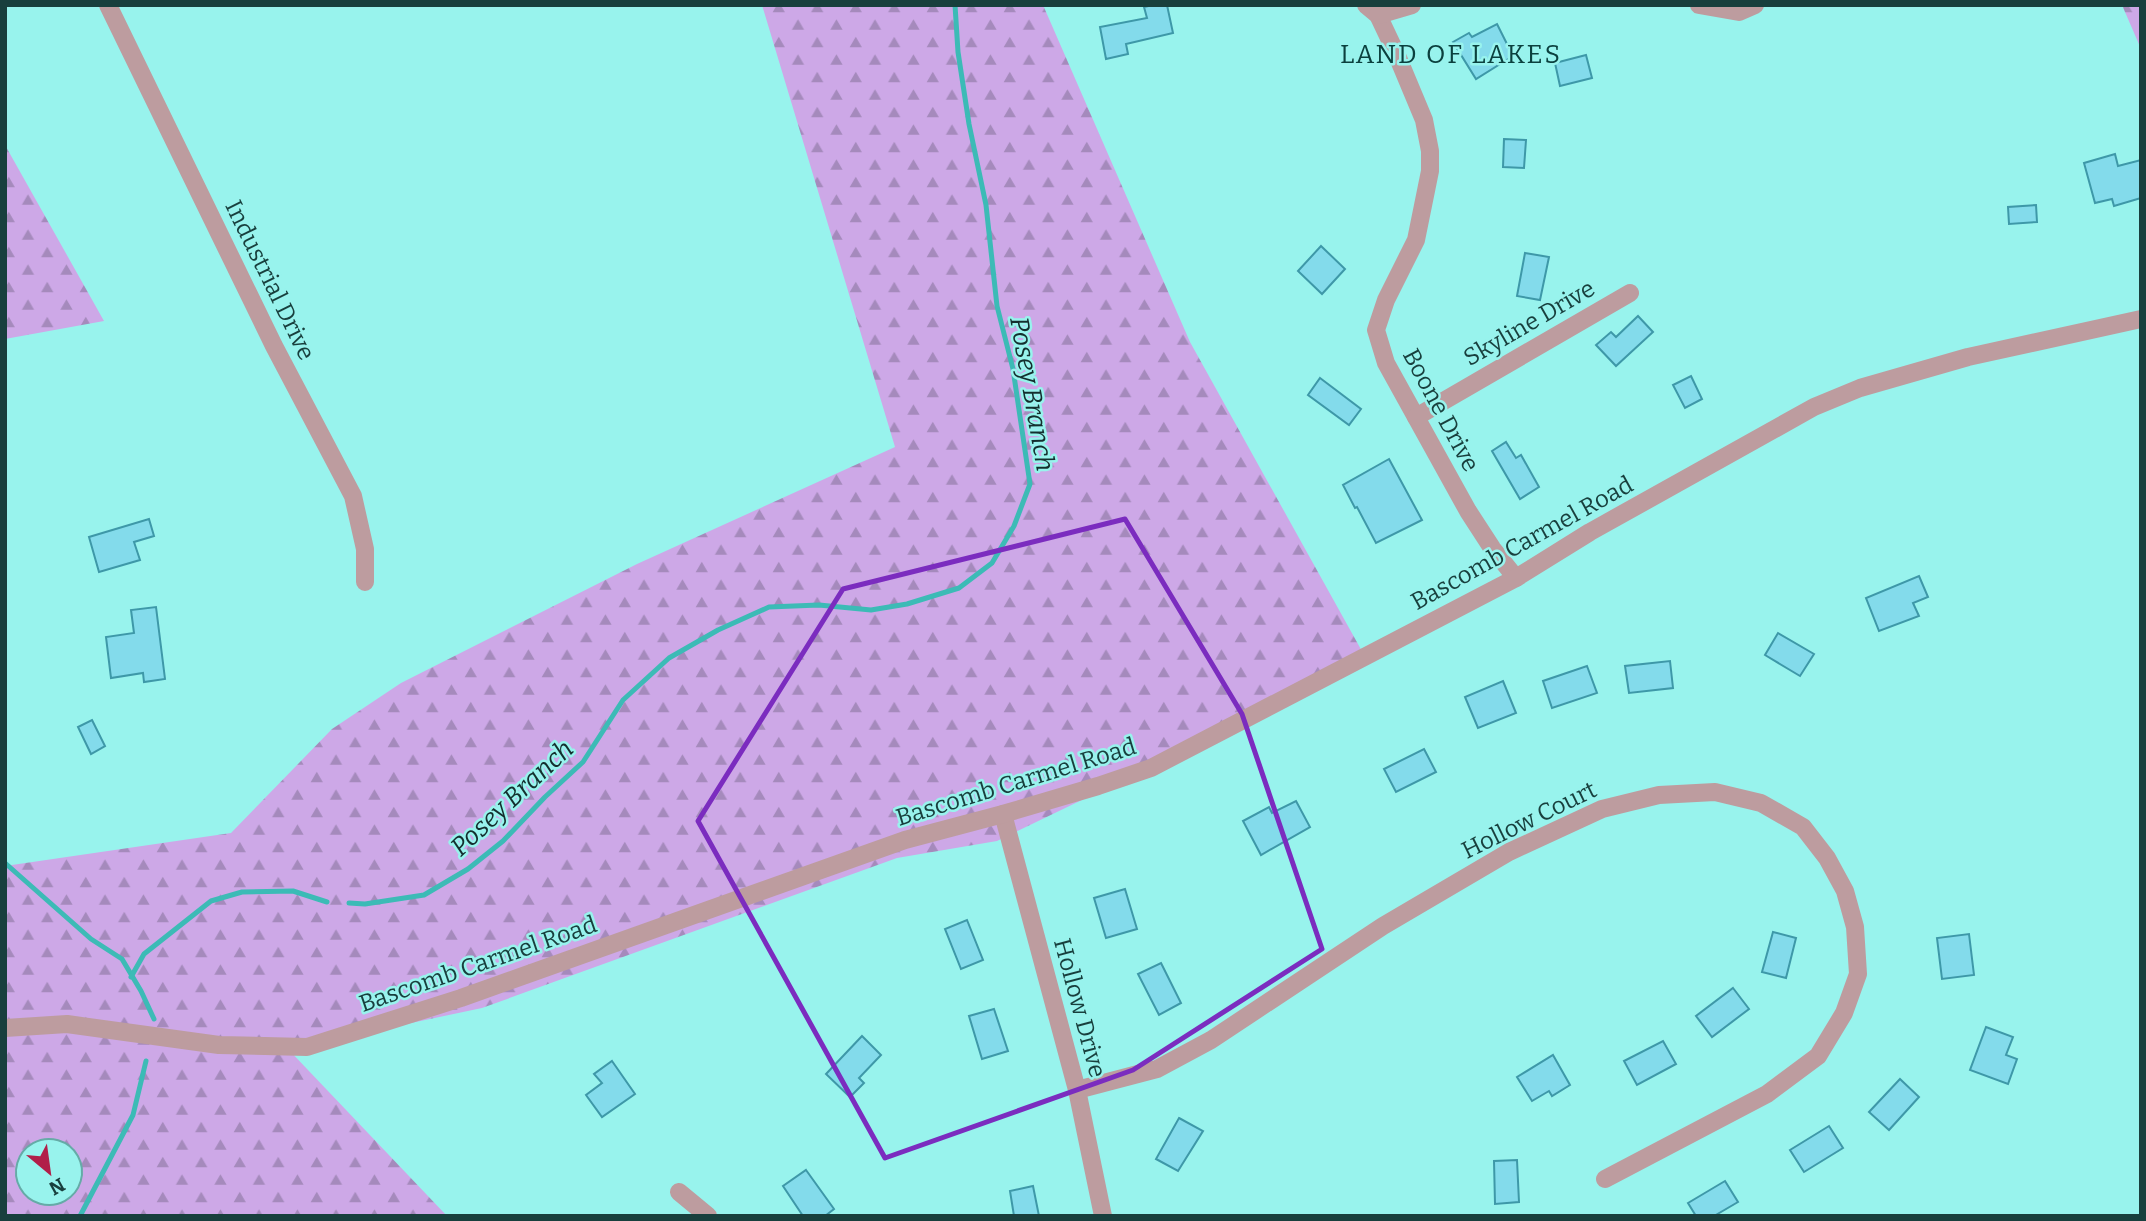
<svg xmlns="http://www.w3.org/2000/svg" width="2146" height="1221" font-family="Bitter,serif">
<defs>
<pattern id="forest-firs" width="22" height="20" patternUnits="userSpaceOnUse" patternTransform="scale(1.75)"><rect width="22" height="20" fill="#cda8e7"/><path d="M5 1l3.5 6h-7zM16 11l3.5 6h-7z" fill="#a58abc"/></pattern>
</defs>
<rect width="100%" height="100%" fill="#98f3ed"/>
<g fill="url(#forest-firs)" fill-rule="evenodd">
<path d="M762,5H1043L1190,342L1368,662L997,841L897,858L482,1008L288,1049L447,1216H5V866L231,833L332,729L401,683L637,564L895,447ZM28,1151H70V1193H28Z"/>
<path d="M2122,5H2141V49Z"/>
<path d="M5,145L104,321L5,339Z"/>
</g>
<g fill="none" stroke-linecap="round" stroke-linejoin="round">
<g stroke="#3cbbb6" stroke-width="5">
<path d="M5,863L91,939L122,959L141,991L154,1019"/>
<path d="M349,903L365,904L424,895L468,869L503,841L545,797L583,762L623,700L669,658L718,630L769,607L819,605L871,610L907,604L959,588L992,563L1014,526L1030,484L1013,369L997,306L986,205L969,124L958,52L955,5"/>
<path d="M131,977L144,954L211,901L242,892L293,891L327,902"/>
<path d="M80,1216L133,1115L146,1061"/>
</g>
</g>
<g fill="#83dbeb" stroke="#3e98a8" stroke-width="2">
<path d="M1153,5H1167L1173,33L1126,44L1128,54L1106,59L1100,27L1147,18L1144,7Z"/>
<path d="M1497,24L1513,56L1476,79L1453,42L1469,33L1472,37Z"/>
<path d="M1586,55L1592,78L1560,86L1555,63Z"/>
<path d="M1504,139L1526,140L1524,168L1503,167Z"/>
<path d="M2115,154L2118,166L2141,160V198L2114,206L2112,199L2095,203L2084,163Z"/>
<path d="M2036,205L2037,222L2009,224L2008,207Z"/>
<path d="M1321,246L1345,269L1322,294L1298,271Z"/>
<path d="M1525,253L1549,257L1540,300L1517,296Z"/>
<path d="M1638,316L1653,332L1616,366L1596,345L1611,332L1616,337Z"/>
<path d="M1691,376L1702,399L1685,408L1673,385Z"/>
<path d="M1320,378L1361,409L1349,425L1308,395Z"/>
<path d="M1506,442L1516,458L1521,455L1539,487L1520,499L1492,451Z"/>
<path d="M1389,459L1422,520L1376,543L1357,507L1355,508L1343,485Z"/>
<path d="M149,519L154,536L134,542L140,560L99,572L89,537Z"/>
<path d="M1919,576L1928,597L1913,603L1919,616L1879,631L1866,598Z"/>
<path d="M156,607L165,679L144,682L143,673L111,678L106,637L134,633L131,610Z"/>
<path d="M1778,633L1814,654L1800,676L1765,655Z"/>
<path d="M1670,661L1673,688L1629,693L1625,666Z"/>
<path d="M1587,666L1597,693L1552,708L1543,681Z"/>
<path d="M1503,681L1516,713L1478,728L1465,697Z"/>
<path d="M92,720L105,746L91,754L78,727Z"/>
<path d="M1424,749L1436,772L1396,792L1384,769Z"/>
<path d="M1296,801L1310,827L1261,855L1243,821L1269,807L1272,813Z"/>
<path d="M1125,889L1137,929L1106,938L1094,898Z"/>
<path d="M967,920L983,960L961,969L945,929Z"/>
<path d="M1773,932L1796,938L1786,978L1762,972Z"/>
<path d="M1969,934L1974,975L1942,979L1937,938Z"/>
<path d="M1161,963L1181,1003L1159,1015L1138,974Z"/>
<path d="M1733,988L1749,1009L1712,1037L1696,1016Z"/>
<path d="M994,1009L1008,1051L982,1059L969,1016Z"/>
<path d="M1986,1027L2013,1037L2006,1055L2017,1059L2008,1084L1970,1070Z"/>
<path d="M862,1036L881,1055L859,1078L864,1083L850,1097L826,1074Z"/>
<path d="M1663,1041L1676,1064L1637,1085L1624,1061Z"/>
<path d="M1553,1055L1570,1085L1552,1096L1549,1091L1532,1101L1517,1077Z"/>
<path d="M612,1061L635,1094L602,1117L586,1095L602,1083L594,1074Z"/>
<path d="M1900,1079L1919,1097L1889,1130L1869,1112Z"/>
<path d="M1179,1118L1203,1131L1178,1171L1156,1159Z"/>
<path d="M1829,1126L1843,1148L1804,1172L1790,1150Z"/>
<path d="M1517,1160L1519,1202L1495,1204L1494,1161Z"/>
<path d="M806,1170L834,1209L825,1216H803L783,1186Z"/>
<path d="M1725,1181L1738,1202L1714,1216H1696L1688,1203Z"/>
<path d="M1033,1186L1039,1216H1014L1010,1191Z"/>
</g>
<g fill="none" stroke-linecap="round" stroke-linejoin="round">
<g stroke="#bd9c9f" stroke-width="18">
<path d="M108,5L274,346L353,496L365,549V582"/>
<path d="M1366,5L1378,15L1396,53L1424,120L1430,151V171L1416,240L1386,300L1376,330L1386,363L1468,511L1492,548L1516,578"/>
<path d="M1699,5L1739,12L1755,5"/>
<path d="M1378,15L1412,5"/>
<path d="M1416,417L1630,293"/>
<path d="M1003,814L1077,1090L1103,1216"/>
<path d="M5,1028L67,1024L219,1045L307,1047L461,998L905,840L1003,814L1098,786L1151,768L1516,578L1590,532L1814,407L1860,388L1968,357L2141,319"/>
<path d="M1077,1090L1157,1069L1211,1040L1383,926L1509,852L1602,809L1659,795L1715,792L1761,803L1803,827L1827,858L1845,891L1855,927L1858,974L1844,1013L1818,1056L1767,1094L1605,1179"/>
<path d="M679,1192L708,1216"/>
</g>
</g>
<path fill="none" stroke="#7b2cbf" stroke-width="5" stroke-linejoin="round" d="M1125,519L1242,714L1322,949L1133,1070L885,1158L698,821L843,589Z"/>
<g text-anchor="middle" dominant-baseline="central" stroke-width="5" stroke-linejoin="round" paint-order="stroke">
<g font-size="24" fill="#183f3d" stroke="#98f3ed">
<text transform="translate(270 280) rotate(64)">Industrial Drive</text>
<text transform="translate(1529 323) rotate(-30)">Skyline Drive</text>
<text transform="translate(1441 410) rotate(62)">Boone Drive</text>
<text transform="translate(1522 543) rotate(-29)">Bascomb Carmel Road</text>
<text transform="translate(1016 782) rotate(-17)">Bascomb Carmel Road</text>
<text transform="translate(1529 820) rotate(-26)">Hollow Court</text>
<text transform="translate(478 964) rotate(-19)">Bascomb Carmel Road</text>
<text transform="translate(1080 1008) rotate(75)">Hollow Drive</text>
</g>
<g font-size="26" letter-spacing="2" fill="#0b403e" stroke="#98f3ed">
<text x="1451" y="54">LAND OF LAKES</text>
</g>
<g font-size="26" font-style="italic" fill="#142f2e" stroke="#98f3ed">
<text transform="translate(1032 394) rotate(80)">Posey Branch</text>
<text transform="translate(512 798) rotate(-43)">Posey Branch</text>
</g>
</g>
<rect width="2146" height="1221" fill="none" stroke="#183f3d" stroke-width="14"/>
<g transform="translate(49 1172) rotate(151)"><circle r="33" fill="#98f3ed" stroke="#65aba7" stroke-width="2"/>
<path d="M0-5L12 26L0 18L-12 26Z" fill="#b11f49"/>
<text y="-10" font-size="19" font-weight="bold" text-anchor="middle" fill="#183f3d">N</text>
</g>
</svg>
